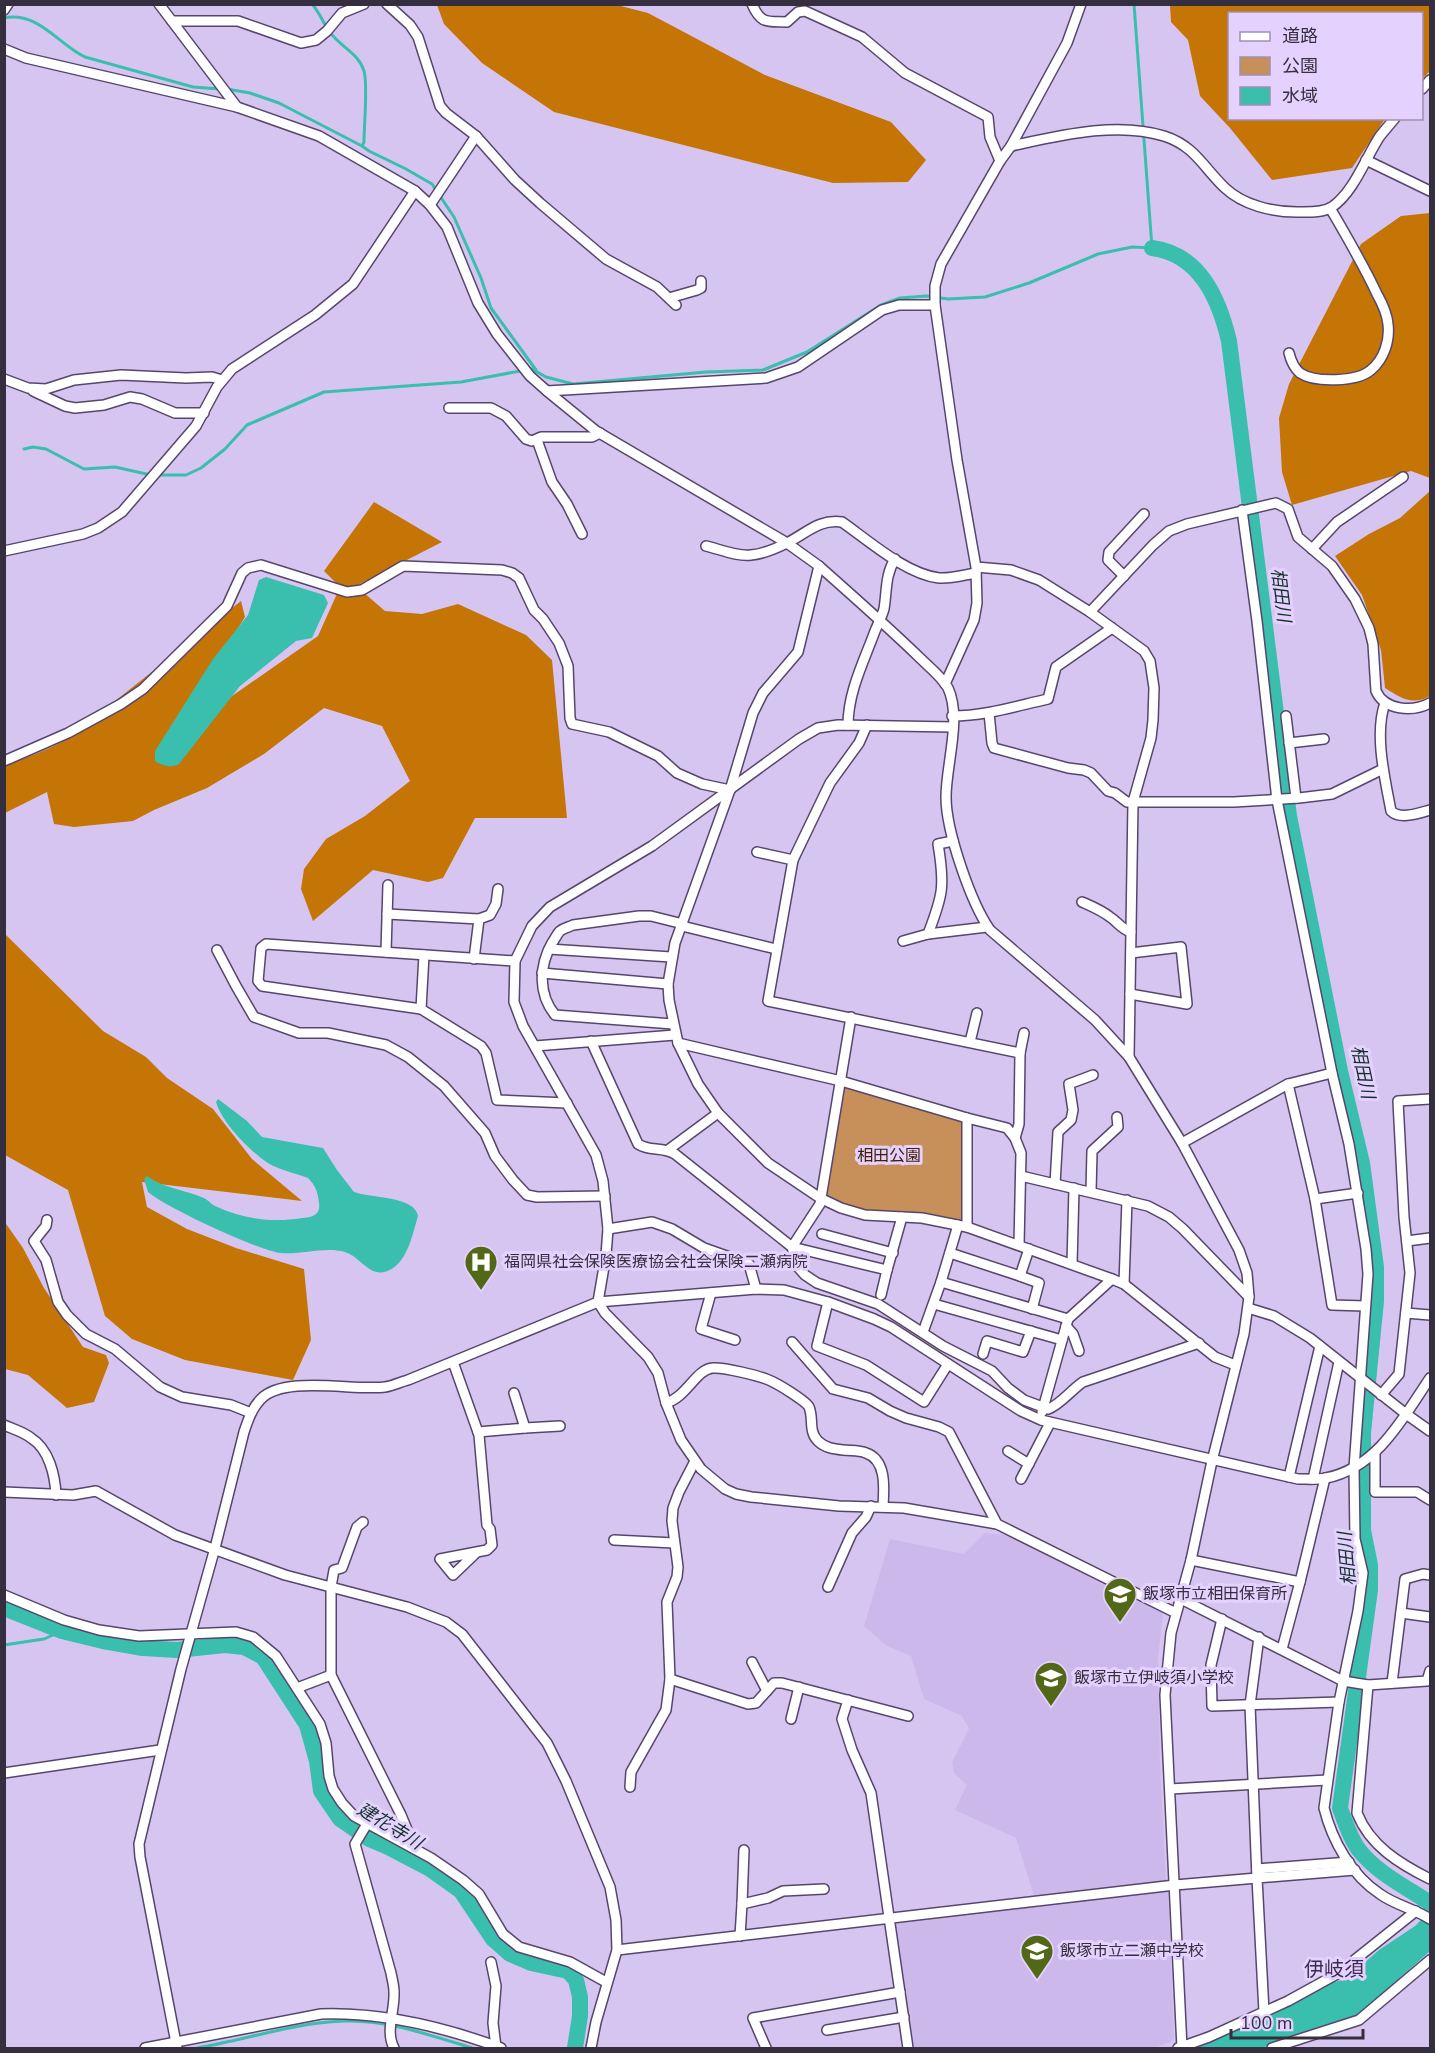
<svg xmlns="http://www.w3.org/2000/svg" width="1435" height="2053" font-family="'Nunito Sans','Noto Sans JP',sans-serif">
<rect width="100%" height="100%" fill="#d7c5f1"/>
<g fill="#cdb8eb">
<path d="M985,1533L1007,1535L1163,1613L1158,1658L1160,1765L1166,1880L1162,1883L1035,1899L1016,1838L955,1810L967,1785L954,1773L952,1762L969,1729L962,1716L924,1699L911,1656L887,1646L864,1626L890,1539L964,1554Z"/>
<path d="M1168,1891L1174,2037L1171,2042L1153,2048H912L894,1924L896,1922Z"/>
</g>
<path fill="#c78f5a" d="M846,1086L962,1120L964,1216L962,1219L957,1220L924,1214L861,1210L828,1197L825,1185L842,1089Z"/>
<g fill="#c57406">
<path d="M617,5L648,13L765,75L891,122L926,160L908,182L833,183L554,112L482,63L444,24L437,5Z"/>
<path d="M1170,5H1430V71L1422,79V14H1230V118L1385,119L1352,168L1272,180L1230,128L1200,96L1188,40L1171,22Z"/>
<path d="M1430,213V478L1411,471L1292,505L1282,472L1279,418L1289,384L1361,244L1401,216Z"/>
<path d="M1430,491V696C1412,706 1401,698 1385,688L1381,650L1362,595L1335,556L1369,534L1400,518Z"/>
<path d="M374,502L442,542L356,586L385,611L422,614L458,604L526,635L552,660L567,818H475L443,878L428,882L373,870L313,921L301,889L304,869L326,839L365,816L410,781L382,726L324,708L264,754L207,788L154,810L133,821L74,827L54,824L47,792L5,813V763C27,759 46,750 66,740L241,601L245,617L166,742L318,636L340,587L324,571Z"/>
<path d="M4,933L103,1031L146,1057L167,1078L213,1109L252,1159L302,1201L142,1182L147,1207L187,1229L236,1248L304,1269L311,1340L293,1380L185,1360L132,1339L105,1316L68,1190L5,1155Z"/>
<path d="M4,1221L23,1248L44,1288L83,1347L106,1355L109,1363L94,1402L67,1408L28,1375L5,1369Z"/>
</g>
<g fill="#3abeae">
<path d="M266,577L324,595L328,603L312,638L296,641L240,686L179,764C172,768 162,766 155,761V751L213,659L248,615L259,580Z"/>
<path d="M218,1099L247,1121L262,1137L323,1148L337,1170L354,1192C370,1198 415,1196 418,1216C412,1235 407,1267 384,1272C369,1276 359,1256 345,1252C325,1246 301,1255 281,1253C257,1250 167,1208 148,1192L144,1179L147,1176C163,1188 186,1190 204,1198C208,1200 211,1204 215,1206C242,1219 273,1223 302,1218C312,1217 321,1215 319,1203C318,1192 315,1185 308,1178C295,1173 279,1170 268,1163C250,1151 222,1123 216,1102Z"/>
<path d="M1430,1911V1951L1361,2013L1341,2022L1261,2048H1192L1304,1998L1334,1982L1346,1979L1379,1950L1415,1926Z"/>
</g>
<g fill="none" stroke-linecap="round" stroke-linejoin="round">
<g stroke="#3abeae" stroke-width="3">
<path d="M312,4C320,13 323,23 330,32C340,47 358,52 364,71C368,84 364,125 364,142L362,146"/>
<path d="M4,18C38,11 58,44 85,57L193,87L220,89"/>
<path d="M227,89L250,93L279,103L362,146L369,151L406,169L432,184L454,217L481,278L491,308L536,370"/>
<path d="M532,369L546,377L573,384L706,372L763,370L807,352L881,305L900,298L926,296L948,299L985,297L1029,283L1098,254L1132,247L1152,248L1134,4"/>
<path d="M24,449L33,447L46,449L84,469L115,467L151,475"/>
<path d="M158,475H186L201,468L225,449L247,425L324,392L461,382L520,371"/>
<path d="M4,1645L44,1639L62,1631"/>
<path d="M197,2048C246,2040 296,2022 346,2021C389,2020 432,2036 472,2048"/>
</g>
<g stroke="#3abeae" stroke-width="16">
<path d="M1152,248C1200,254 1219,299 1229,341L1289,816L1340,1071L1362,1163L1376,1267V1301L1363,1433V1530L1370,1565V1590L1340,1808C1345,1822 1350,1838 1359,1850C1377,1873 1406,1887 1430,1903"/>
<path d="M4,1608L62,1631L103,1641L143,1648L177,1650L225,1645L244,1647L263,1657L307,1725L317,1761L321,1791L340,1819L369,1839L388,1847L430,1869L461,1891L493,1939L510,1954L531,1963L568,1971L576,1980L580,1997V2016L575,2048"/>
</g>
<defs>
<g id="minor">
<path d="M159,4L237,107L319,136L415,191L430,205L447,227L478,303L497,334L530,376L547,391L596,431L787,543L819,566L798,652L763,693L753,713L730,790L675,943L668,984L669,1000L678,1043L698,1084L718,1113L768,1163L820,1198L841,1208L865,1215L922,1218L967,1227L1112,1279L1124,1284L1215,1357L1235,1365"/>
<path d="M387,4L410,25L418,37L440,106L446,113L476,136L515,180L540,203L606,259L657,287L676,305"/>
<path d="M752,4C761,25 768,21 787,22L798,12L805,11L862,37L905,73L988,117L990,137L1000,161"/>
<path d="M1081,4L1067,43L1011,146L1000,161L941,264L935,286V305L957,460L976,567L1011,570L1039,580L1090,612L1144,651L1150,661L1154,688L1153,720L1151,738L1133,802L1129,1057"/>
<path d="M4,10L8,4"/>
<path d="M172,21H238L301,43L316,40L327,31L342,13L364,4"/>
<path d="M4,49L26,58L237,107"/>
<path d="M1422,89L1430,80"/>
<path d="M1011,146C1058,136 1116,121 1164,136C1195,146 1203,167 1225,188C1243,205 1272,212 1297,212C1308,212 1323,213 1332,207C1354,192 1366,157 1380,136C1385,130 1390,124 1395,118"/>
<path d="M1366,160L1430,191"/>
<path d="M430,205L476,136"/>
<path d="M669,298L697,290L701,288V281"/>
<path d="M1289,353C1291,361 1294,368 1300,373C1315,383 1357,382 1371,370C1384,359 1390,341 1388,324C1387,313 1382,303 1377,294C1363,264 1347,237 1330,208"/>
<path d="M4,379L28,388L46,389L74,380L121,375L186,378L212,377L222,380"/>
<path d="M33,391L65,406L75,408L104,405L130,397L142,399L175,413H204"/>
<path d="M547,391L766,378L798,367L882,310L899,305H935"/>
<path d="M449,408H491L506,416L526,439L532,441L541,437H592L600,433"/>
<path d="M537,440L552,482L567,504L582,534"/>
<path d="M1242,510L1257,621L1277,800L1332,1073L1349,1144L1366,1249L1368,1274L1354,1468L1355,1539L1363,1573L1358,1611L1339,1702L1324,1808C1332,1840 1351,1875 1380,1894C1395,1905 1415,1909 1430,1919"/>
<path d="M706,546C719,549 738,557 751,555C763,554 777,548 787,543C807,533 818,519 842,522C869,541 906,574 939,578C951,579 964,575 976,573"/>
<path d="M1312,549L1337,522L1403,477"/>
<path d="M4,551L83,534L98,528L122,512L196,426L217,387L232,369L315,315L353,284L415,191"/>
<path d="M819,566C853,596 887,626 920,658C929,667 942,677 948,688C962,718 946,765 946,797C946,831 971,903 990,930L1095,1020L1129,1057L1182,1143L1239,1250L1247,1273L1249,1297L1244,1334L1212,1461L1191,1560L1171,1633L1165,1695L1182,2048"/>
<path d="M1124,576L1108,560L1109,552L1144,514"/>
<path d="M1090,612L1153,545L1169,531L1187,524L1276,503L1288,509L1298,537L1332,566L1355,599L1369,628L1373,644L1376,691C1385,711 1413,712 1430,703"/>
<path d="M945,684L974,620L977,603L976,570"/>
<path d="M1385,703C1374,734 1385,779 1391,811C1400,820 1419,813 1430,810"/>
<path d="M989,713L992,743L994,748L1068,768L1084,770L1091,773L1108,791L1115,793L1127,802H1234L1299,798L1332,794L1383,769"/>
<path d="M952,716C985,716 1016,706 1048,699L1056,667L1112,628"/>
<path d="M1286,716L1296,798"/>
<path d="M848,725C848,692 864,661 875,631C878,624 882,616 884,609C887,591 885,575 895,559"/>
<path d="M953,727L838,725L818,728L799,739L652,846L550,907L532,926L515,961L514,1002L523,1026L596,1155L603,1181L608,1229L606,1255L598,1302L605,1313L648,1357L658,1373L666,1403L681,1440L701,1469L725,1489L736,1494L751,1497L839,1506L904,1508L997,1524L1176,1613"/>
<path d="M1289,743L1324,739"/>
<path d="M4,761L68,733L121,704L143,689L227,606L242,573L248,568L261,565L347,592L362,590L403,566L502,570L512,573L519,578L534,610L543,619L559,643L568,666L570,718L572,724L609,732L658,756L677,773L702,784L730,790"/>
<path d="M757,852L793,860L768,1001L1020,1053L1019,1124L1015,1138"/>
<path d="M793,860L830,783L859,743L867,725"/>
<path d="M1082,902C1091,906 1101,910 1110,917C1118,922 1121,929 1131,932"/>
<path d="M387,914L479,919"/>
<path d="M682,926L776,949"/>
<path d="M928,934C943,895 945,886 938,844L953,841"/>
<path d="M903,941L928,934L987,927"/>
<path d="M549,949L671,957"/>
<path d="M217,950L236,986L254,1017L299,1033H328L386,1045L408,1057L444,1086L485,1133L495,1156L513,1180L527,1195L537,1197L605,1196"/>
<path d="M386,952L388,885"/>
<path d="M474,959L479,919L490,915L496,904L498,889"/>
<path d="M515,961L266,944L261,948L258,981L262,986L421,1009L481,1046L486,1053L497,1100L567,1103"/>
<path d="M542,973L668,984"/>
<path d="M1130,994L1187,1004L1181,947L1131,953"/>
<path d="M421,1009L424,955"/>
<path d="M851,1017L820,1204L792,1247L797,1266L805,1275L817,1283L878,1304L943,1346L992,1371L1008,1388L1024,1400L1048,1409C1060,1405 1071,1390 1083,1382L1199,1343"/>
<path d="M673,1024L555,1015C538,994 539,966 552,943C555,939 557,934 560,931C564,928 569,927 573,925L639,916H651L683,924"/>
<path d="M591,1041L638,1144C650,1152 661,1146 675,1154L792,1247L887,1270L881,1295"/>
<path d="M970,1042L977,1013"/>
<path d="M678,1043L841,1081L967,1118L1007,1128L1015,1138L1021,1153L1019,1245"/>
<path d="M535,1046L675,1035"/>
<path d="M1020,1053L1024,1033"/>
<path d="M1288,1084L1315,1199L1332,1305L1365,1306"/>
<path d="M967,1118V1227"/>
<path d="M1182,1143L1288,1084L1332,1073"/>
<path d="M668,1150L718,1113"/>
<path d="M1021,1176L1148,1206L1169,1217L1183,1229L1249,1297"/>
<path d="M1055,1184L1058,1132L1071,1120L1073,1110L1069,1084L1093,1075"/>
<path d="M1091,1192L1092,1151L1118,1127L1117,1117"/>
<path d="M1315,1199L1358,1193"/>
<path d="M47,1220L46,1226L34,1241L46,1260L58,1302L67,1315L86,1334L115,1349L160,1387L182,1397L231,1405L251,1413"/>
<path d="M608,1229L652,1222L672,1229L704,1248L749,1264L756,1289"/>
<path d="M822,1234L893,1253"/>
<path d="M1407,1241L1430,1238"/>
<path d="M950,1253L1020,1276L1029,1249"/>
<path d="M1072,1264L1074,1188"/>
<path d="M887,1270L902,1217"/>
<path d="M1020,1276L1039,1283L1032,1309"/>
<path d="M941,1282L1068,1319"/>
<path d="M1124,1284L1127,1200"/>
<path d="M711,1293L701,1329L735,1340"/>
<path d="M828,1302L817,1346L866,1365L924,1402L948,1364"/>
<path d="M934,1304L1062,1340"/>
<path d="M1248,1308L1274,1316L1310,1338L1406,1414L1430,1431"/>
<path d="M1406,1313L1430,1315"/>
<path d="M1066,1326L1073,1334L1079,1351"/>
<path d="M923,1332L941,1282L958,1225"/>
<path d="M792,1342L833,1389L868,1398L890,1411L906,1418L939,1427L949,1432L997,1524"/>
<path d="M983,1354L987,1341L1023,1352L1031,1331"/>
<path d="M453,1362L479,1435L487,1525L490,1529L492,1545L487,1550L440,1559L453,1575L477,1552"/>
<path d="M1381,1395L1399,1374L1410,1273L1404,1217L1398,1101L1430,1099"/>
<path d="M666,1403C687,1397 696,1369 713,1368C723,1367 761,1376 771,1381C778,1384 806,1401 809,1407C814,1419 808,1431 818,1441C825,1448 834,1449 843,1450C851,1451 859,1450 866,1453C887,1460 884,1489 883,1506"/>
<path d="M1042,1412L1068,1319L1112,1279"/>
<path d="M4,1425C13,1429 24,1432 31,1438C49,1449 55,1475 56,1495"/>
<path d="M525,1428L560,1426"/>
<path d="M478,1432L525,1428L514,1393"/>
<path d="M1008,1451L1029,1464"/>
<path d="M1375,1453V1492H1417L1430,1500"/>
<path d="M695,1461L679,1492L673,1508L672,1521L678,1567L677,1577L667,1602L670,1679L748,1704L756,1703L774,1683H782L908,1716"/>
<path d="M1289,1477L1320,1346"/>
<path d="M1021,1479L1050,1423"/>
<path d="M1313,1479L1339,1362"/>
<path d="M4,1492L73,1495L96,1491L175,1535L285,1575L407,1607L446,1622L462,1634L547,1743L566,1781L610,1887L616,1920L617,1950L596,2022L591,2048"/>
<path d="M363,1522L357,1527L342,1568L334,1570L331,1587V1675L401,1815L415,1849"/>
<path d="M614,1540L674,1543"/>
<path d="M1191,1560L1300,1582L1325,1478"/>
<path d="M828,1587L852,1533L866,1517L871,1506"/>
<path d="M4,1595L64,1620L99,1630L139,1636L236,1632L253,1637L276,1656L320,1724L326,1743L329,1776L333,1789L342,1803L354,1816L431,1858L463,1880L479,1894L503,1934L519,1947L570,1962L606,1982"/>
<path d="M1181,1599L1343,1681L1368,1685L1427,1681L1430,1671"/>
<path d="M1401,1613L1430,1617"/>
<path d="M1222,1619L1211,1665L1212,1706L1339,1702"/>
<path d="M1282,1649L1300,1582"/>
<path d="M752,1662L767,1691"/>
<path d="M1392,1683L1405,1579L1423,1574L1430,1575"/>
<path d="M1368,1685L1357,1813C1370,1846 1400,1864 1430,1879"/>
<path d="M297,1688L331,1675"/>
<path d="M848,1700L842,1719L852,1750L871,1793L908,2048"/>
<path d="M791,1719L799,1687"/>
<path d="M4,1773L160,1750"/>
<path d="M630,1787L631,1772L666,1710L670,1679"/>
<path d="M1170,1789L1327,1780"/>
<path d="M367,1824L355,1844L391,1973C392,1979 394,1985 394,1992C395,2011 385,2031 394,2048"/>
<path d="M1257,1869L1349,1862"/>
<path d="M742,1904L744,1850"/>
<path d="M740,1936L742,1904L768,1898L783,1891L824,1889"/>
<path d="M617,1950L1175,1885L1257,1878L1250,1705L1259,1637"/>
<path d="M491,1962L496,1986L493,2023L496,2047"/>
<path d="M1264,2012L1257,1878L1355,1870"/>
<path d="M827,2030L904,2017"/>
<path d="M145,2048L321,2014C382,2012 444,2027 501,2048"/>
<path d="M177,2048L140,1857L139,1844L181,1669L215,1548L244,1432C248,1420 252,1408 261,1399C284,1375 354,1391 385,1387C393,1386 400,1382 408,1380L598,1302L756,1289L784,1290L828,1302L874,1319L891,1327L1021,1411L1041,1420L1298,1479C1307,1479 1317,1480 1326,1478C1377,1468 1403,1418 1430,1378"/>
<path d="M766,2048L753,2018L900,1992"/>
<path d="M1178,2048L1209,2037L1288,2001L1337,1974L1416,1911"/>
<path d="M1272,2048L1359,2020L1430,1960"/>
</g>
</defs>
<use href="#minor" stroke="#56466c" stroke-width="12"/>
<use href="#minor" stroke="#fff" stroke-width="9"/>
</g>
<defs>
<symbol id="hospital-pin" viewBox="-11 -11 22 30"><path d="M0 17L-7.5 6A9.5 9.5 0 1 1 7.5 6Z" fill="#526816" stroke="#e4d1fe"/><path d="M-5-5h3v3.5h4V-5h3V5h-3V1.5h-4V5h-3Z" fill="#fff"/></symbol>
<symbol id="school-pin" viewBox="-11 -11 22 30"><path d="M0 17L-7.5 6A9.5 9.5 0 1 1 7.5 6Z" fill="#526816" stroke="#e4d1fe"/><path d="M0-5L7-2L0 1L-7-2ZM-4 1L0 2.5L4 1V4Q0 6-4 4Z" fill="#fff"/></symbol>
</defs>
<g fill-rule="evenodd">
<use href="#hospital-pin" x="462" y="1243" width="38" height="52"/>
<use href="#school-pin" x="1101" y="1575" width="38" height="52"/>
<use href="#school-pin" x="1032" y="1659" width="38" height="52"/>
<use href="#school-pin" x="1018" y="1932" width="38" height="52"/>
</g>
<g text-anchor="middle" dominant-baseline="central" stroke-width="6" stroke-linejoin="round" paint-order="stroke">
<g font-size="16" fill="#412100" stroke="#e4d1fe">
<text x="889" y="1156">相田公園</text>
</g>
<g font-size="16" fill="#352e3f" stroke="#e4d1fe" text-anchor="start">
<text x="504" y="1262">福岡県社会保険医療協会社会保険二瀬病院</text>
<text x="1143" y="1594">飯塚市立相田保育所</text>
<text x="1074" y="1678">飯塚市立伊岐須小学校</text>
<text x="1060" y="1951">飯塚市立二瀬中学校</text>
</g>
<g font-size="18" font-style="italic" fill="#15312d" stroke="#e4d1fe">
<text transform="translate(1281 595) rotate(83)">相田川</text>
<text transform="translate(1363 1072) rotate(78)">相田川</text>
<text transform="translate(1347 1559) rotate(-95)">相田川</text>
<text transform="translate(390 1826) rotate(31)">建花寺川</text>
</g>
<g font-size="20" fill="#3b2c4f" stroke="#e4d1fe">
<text x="1334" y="1969">伊岐須</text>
</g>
</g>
<rect width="1435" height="2053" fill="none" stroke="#352e3f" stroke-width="12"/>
<rect x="1228" y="12" width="195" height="108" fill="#e4d1fe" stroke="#9e90b2" stroke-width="1.5"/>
<rect x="1240" y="32" width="30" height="9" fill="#ffffff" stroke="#9e90b2" stroke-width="1.5"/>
<text x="1282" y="42" font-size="18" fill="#352e3f">道路</text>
<rect x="1240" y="57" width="30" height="18" fill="#c78f5a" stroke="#9e90b2" stroke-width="1.5"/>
<text x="1282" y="72" font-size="18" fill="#352e3f">公園</text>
<rect x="1240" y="87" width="30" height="18" fill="#3abeae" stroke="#9e90b2" stroke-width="1.5"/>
<text x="1282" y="102" font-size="18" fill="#352e3f">水域</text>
<path d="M1231 2029v9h132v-9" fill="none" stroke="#352e3f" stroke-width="3"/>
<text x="1240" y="2029" font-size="18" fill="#352e3f" stroke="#e4d1fe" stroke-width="4.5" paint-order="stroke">100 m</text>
</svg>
